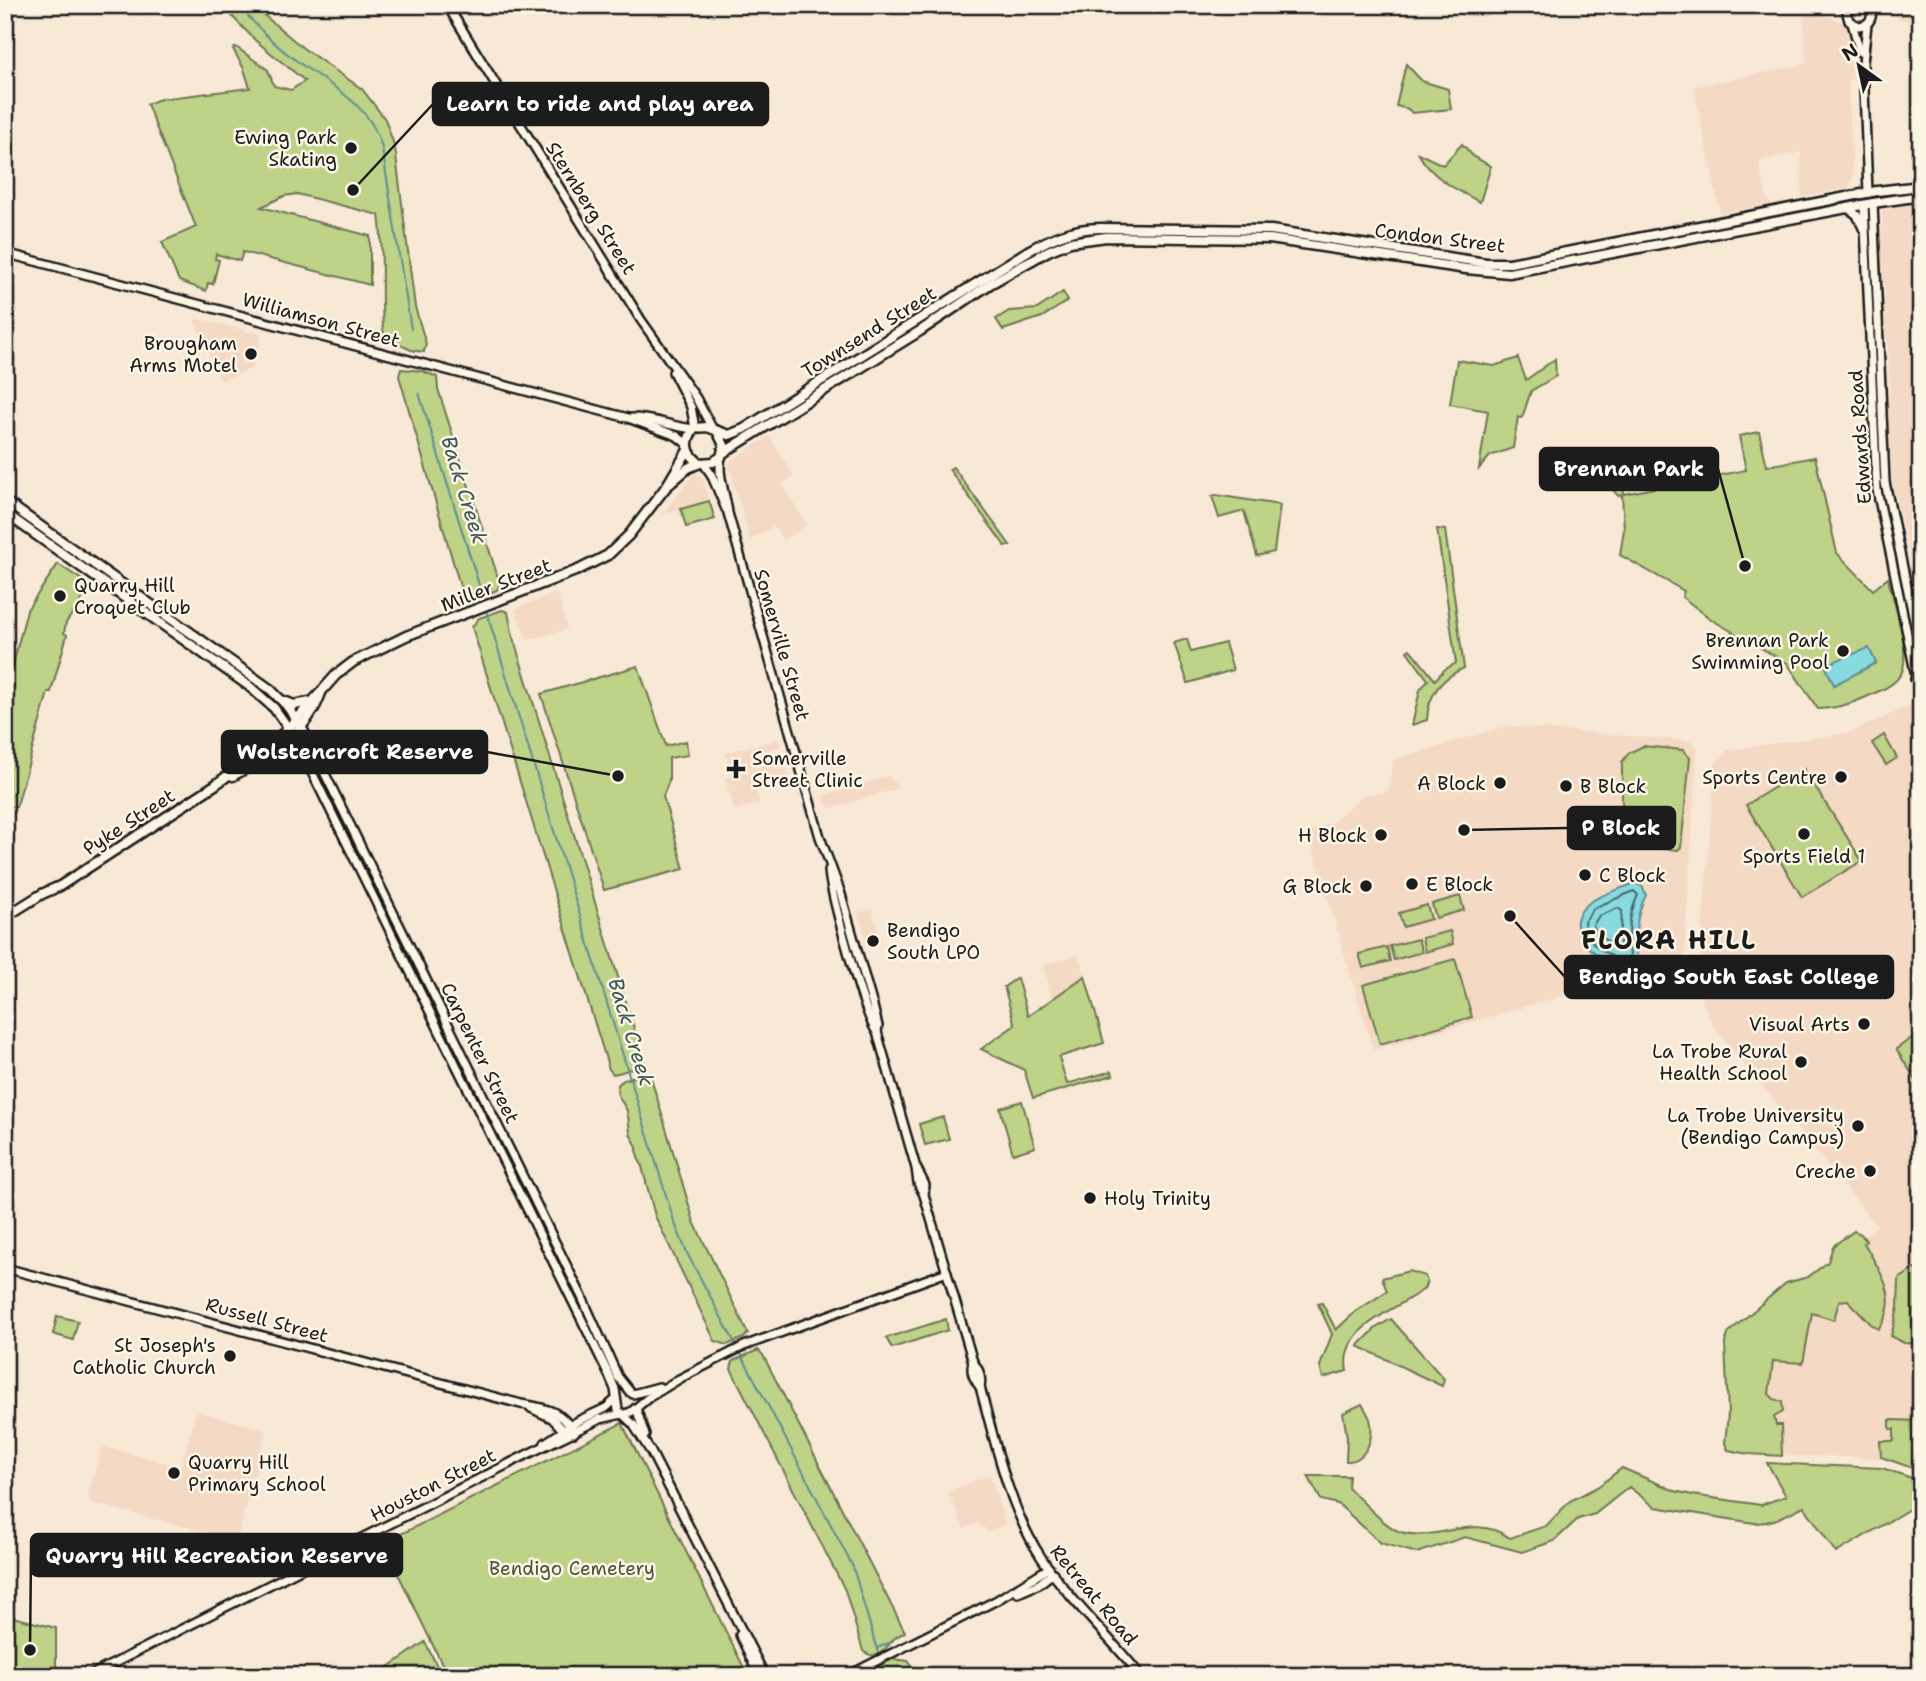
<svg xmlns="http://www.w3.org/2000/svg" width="1926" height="1681" font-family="'Shantell Sans',sans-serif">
<rect width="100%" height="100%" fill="#f8e8d6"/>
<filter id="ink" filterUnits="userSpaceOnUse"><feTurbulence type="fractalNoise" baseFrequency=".0143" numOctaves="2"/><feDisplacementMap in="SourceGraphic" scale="14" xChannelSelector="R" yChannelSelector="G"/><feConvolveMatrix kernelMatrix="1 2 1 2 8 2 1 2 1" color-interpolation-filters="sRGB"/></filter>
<g filter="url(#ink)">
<g fill="#f4d9c4">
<path d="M1876,5H1921V26L1887,14Z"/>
<path d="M1803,9L1844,22L1850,32L1853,79L1848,80L1853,180L1849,188L1802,197L1801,152L1761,160L1759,165L1767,198L1772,204L1720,213L1694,87L1806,64Z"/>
<path d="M1911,203L1921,204V602L1916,600L1908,547L1892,480L1888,402L1890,396L1888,346L1884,318L1883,299L1886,295L1881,268L1882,210Z"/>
<path d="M196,318L262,335L252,368L221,381L195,322Z"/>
<path d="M769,436L794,476L782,484L807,525L783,540L774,526L750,540L728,463Z"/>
<path d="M695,472L702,477L709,501L662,515Z"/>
<path d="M557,593L567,629L527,640L515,609Z"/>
<path d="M1910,706H1921V1471L1883,1458L1768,1455L1730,1450L1725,1443L1727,1405L1822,1272L1877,1226L1714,1027L1701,999V948L1715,766L1717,760L1728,750L1848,733Z"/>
<path d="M1507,726L1692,741L1697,748L1684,961L1373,1050L1309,835L1310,832L1333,822L1363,795L1388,792L1393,760Z"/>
<path d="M778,739L780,747L757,754L758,759L756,760L759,767L784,760L789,777L755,787L760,803L734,810L725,778L732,776L725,753Z"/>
<path d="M889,776L899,788L828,809L824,795Z"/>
<path d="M872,909L882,943L868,947L858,913Z"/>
<path d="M1078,955L1085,976L1052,999L1043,965Z"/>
<path d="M196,1411L266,1430L237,1540L91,1503L88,1496L102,1446L181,1467Z"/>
<path d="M990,1475L1005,1524L987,1532L984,1527L981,1528L978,1522L964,1529L948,1491Z"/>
</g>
<g fill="#bed288" stroke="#6d7752" stroke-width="2">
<path d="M221,5H252L303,48L362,89L385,119L395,148L415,307L426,344L424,352L411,350L384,337C379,297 385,256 379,215L297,194L284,196L261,207L370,236V285L243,252L240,261L216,254L215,259L219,260L213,284L208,283L206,291L179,281L162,242L196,227L147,104L160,99L250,88L244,69L233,49L236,47L268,70L274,86L291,90L305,81L256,41Z"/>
<path d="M1406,64L1422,81L1448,89L1451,109L1412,113L1408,109L1396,106Z"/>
<path d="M1462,144L1474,157L1491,166L1480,202C1456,190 1431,177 1418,153L1443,165Z"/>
<path d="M1063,292L1068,301L1042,317L1003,330L996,319L1009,311L1037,309Z"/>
<path d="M1518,358L1526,380L1555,359L1556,376L1531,391L1522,418L1518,417L1513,448L1490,456L1479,469L1488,411L1450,404L1457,360L1494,366Z"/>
<path d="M401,369L422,371L437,377L438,389L500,584L497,590L473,600L465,599L463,596L399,376Z"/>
<path d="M1759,432L1767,466L1815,457L1837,553L1873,590L1888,578C1893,601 1912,654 1901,674C1896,683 1885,689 1875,693C1856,702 1840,708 1818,709L1787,663L1712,620L1682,597L1684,591L1620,555L1624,529L1622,495L1618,496L1593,466L1597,458L1621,454L1624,494L1746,470L1739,436Z"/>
<path d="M953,467L1010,545L1005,546L949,469Z"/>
<path d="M1216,495L1280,505L1274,552L1257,556L1244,511L1219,518L1212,496Z"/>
<path d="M709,501L715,519L686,527L681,509Z"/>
<path d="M1437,529L1445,530L1464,668C1441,678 1428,695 1427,720L1412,725L1420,690L1428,680L1407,651L1410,649L1435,680L1444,670L1456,663Z"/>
<path d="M58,564L91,586L66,623L64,633L67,635L51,692H48L18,802L16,807L5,806V695L27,610Z"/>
<path d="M502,610L508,612L513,637L644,1061C633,1068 626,1072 613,1074L609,1069L472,627L479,618Z"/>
<path d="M1187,639L1191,652L1225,643L1233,670L1188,683L1174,643Z"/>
<path d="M638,666L666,746L686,741L688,755L669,758V781L663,796L684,869L604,890L541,694Z"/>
<path d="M1884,735L1897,758L1886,765L1872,743Z"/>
<path d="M1643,746L1683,750L1690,758L1681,847L1678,850L1642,846L1629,834L1622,823V762L1629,753Z"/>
<path d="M1804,769L1862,861L1802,897L1746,805Z"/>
<path d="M1460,896L1464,910L1436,918L1432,904Z"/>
<path d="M1427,905L1431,919L1403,927L1399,913Z"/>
<path d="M1450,931L1453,944L1425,952L1422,938Z"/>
<path d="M1418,939L1422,952L1394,960L1390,946Z"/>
<path d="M1387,947L1390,961L1363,968L1359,954Z"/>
<path d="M1455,959L1472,1017L1380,1044L1363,985Z"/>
<path d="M1085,976L1104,1043L1059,1057L1067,1084L1112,1071L1113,1075L1033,1098L1024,1070L981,1049L1015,1025L1004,987L1017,978L1028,1016Z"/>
<path d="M1916,1035L1921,1036V1088L1896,1049Z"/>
<path d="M644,1074L651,1078L694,1222L748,1333L744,1338L727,1345L715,1341L655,1216L641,1163C636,1157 638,1155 637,1148C636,1142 631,1138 630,1133C629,1125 629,1120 627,1111C624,1103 614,1095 618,1085C622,1078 637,1076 644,1074Z"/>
<path d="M1022,1101L1035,1147L1013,1154L1000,1108Z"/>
<path d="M943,1117L949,1139L925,1145L919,1124Z"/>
<path d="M1854,1231L1861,1234L1866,1241L1864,1243C1879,1270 1903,1300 1878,1329L1871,1324L1848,1300L1839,1301L1834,1320L1812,1313L1803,1363L1773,1361L1769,1394L1774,1399L1782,1402L1783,1412L1774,1417L1776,1425H1781L1782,1456L1749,1454L1728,1450L1725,1443L1728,1414L1725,1343L1729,1332L1786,1283L1808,1277L1828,1262L1833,1246Z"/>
<path d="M1914,1269L1921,1271V1344L1904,1343L1891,1336L1898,1308L1899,1279Z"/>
<path d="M1409,1271L1425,1276L1427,1281L1424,1289C1397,1310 1338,1327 1347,1371L1323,1378L1320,1366L1332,1334L1318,1304L1322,1303L1336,1330L1355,1312L1387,1291L1382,1278Z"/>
<path d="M57,1316L78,1321L73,1340L53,1334Z"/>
<path d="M946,1319L948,1330L892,1348L886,1338Z"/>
<path d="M1391,1319L1444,1379L1442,1386L1358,1346L1376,1328Z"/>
<path d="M758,1350L763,1355L905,1632C902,1634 898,1635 895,1638C886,1646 879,1664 863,1651L845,1590L731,1369L733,1361Z"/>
<path d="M1362,1404C1365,1409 1368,1414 1370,1419C1375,1437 1366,1462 1346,1461L1347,1437L1343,1413Z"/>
<path d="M1890,1420L1921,1421V1471L1881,1457L1880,1441H1894V1429H1890Z"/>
<path d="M622,1423L748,1676H448L383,1543Z"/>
<path d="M1767,1463L1882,1468L1921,1481V1502L1836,1553L1804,1506C1787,1514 1773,1524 1754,1523L1655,1507L1629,1487L1595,1514L1578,1519L1554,1541L1522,1552L1465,1537L1417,1553L1381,1543L1338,1504L1321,1500L1308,1476H1349L1348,1488C1361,1499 1383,1525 1398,1531C1434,1545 1472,1511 1510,1538L1546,1526L1570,1501L1599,1486L1622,1468L1675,1491L1692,1495L1761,1505L1786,1496Z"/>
<path d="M5,1615L56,1628V1676H5Z"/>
<path d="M425,1642L442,1676H376Z"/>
<path d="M893,1659L908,1661L920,1676H875L877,1667Z"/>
</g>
<g fill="#89dae0" stroke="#5d8e92" stroke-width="2">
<path d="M1869,648L1876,663L1834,685L1825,665Z"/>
<path d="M1635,883L1642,886L1646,895C1635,916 1635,935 1637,959C1633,964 1631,967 1624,968C1618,968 1614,965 1609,962C1587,950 1561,925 1589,903C1599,895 1623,888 1635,883Z"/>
</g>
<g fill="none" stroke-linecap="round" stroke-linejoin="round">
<g stroke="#48686a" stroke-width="2">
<path d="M1634,891L1638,895C1628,916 1628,934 1630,957L1621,961C1604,952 1586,944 1584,922L1594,908Z"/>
<path d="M1618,908L1622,911L1620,945L1617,948L1597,934L1593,925L1599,916Z"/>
</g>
<g stroke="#5d8e92" stroke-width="2">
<path d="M238,5C255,24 272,43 293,58C328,86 370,101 382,148L411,329"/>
<path d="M419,393L484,601"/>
<path d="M486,610L674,1221L688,1255L736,1345"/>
<path d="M739,1350L853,1567L878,1653"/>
<path d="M877,1648L889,1643"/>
<path d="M884,1664L889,1676"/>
</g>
<defs>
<g id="tertiary">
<path d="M447,5L641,320L696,398L712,428"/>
<path d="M1850,5L1847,13L1849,21L1859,26C1871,25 1875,15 1868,5"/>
<path d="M1852,23L1860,52"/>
<path d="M1867,24L1863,63L1868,193"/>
<path d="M1873,203L1885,482L1921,653"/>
<path d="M1864,205L1877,490L1916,676"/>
<path d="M1848,208L1857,215L1863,228"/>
<path d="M5,253L628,418L677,436L687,444"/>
<path d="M673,372L691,407L695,428"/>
<path d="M632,418C654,418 673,427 694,429"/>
<path d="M721,457C717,474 726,495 728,513L820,837L840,891L873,1006L878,1026L877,1032L916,1168L918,1183L924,1195L973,1362C970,1372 974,1379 980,1387"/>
<path d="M704,464L711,474L726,509"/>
<path d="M1921,673L1915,679L1921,690"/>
<path d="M302,727L581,1295L618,1377L630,1392"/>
<path d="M294,736L609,1375L615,1389L618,1410L633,1424L651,1452L765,1676"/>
<path d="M829,870C830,893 865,1018 877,1032"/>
<path d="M917,1169L925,1185L924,1194"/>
<path d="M5,1268L521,1404C545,1408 562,1410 574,1433"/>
<path d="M973,1362C980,1370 982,1377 980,1387C995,1442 1009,1508 1041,1557C1069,1600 1109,1636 1141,1676"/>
<path d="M633,1394L659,1387"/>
<path d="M531,1408L552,1418L566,1433"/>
<path d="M636,1408L645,1435"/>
<path d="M624,1414L631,1412L648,1398L679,1379L744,1346L947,1272"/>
<path d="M545,1443L578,1421L606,1408L615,1400"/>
<path d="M1018,1593L1039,1584L1053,1573"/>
<path d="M740,1635L759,1676"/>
<path d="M89,1676L528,1454L600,1419L622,1414"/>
<path d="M847,1676L997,1600L1049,1568"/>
</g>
<g id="secondary">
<path d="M717,431L724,445L721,457L713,462L700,463C686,454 684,441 695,428L707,427L729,435L744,429L1028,251C1051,238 1073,228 1100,228L1271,230L1486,263H1510L1877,191L1921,186"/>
<path d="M723,453L920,331L990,284L1048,251L1070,242L1106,237L1270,239L1466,269L1509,273L1873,203L1921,196"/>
<path d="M666,487L688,468L700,463"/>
<path d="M5,501L270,689L286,705L302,727"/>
<path d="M5,513L249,686L274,708L294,736"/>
<path d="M284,701L294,705L310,702"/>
<path d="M233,776C269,755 307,734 321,693"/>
<path d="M5,917L42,894L60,886L215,785L272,743L289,728L336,675L353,662L406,636L578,570L608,555L629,535L666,487L688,450"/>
</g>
</defs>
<use href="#tertiary" stroke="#1c1c1c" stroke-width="12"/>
<use href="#secondary" stroke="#1c1c1c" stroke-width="13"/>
<use href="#tertiary" stroke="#fcf5e5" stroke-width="7"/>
<use href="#secondary" stroke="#fcf5e5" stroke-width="8"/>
</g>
</g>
<g fill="#1c1c1c" stroke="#fcf5e5" stroke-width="2.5">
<circle cx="351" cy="148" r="7"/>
<circle cx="251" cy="354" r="7"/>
<circle cx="60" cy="596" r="7"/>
<circle cx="1843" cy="651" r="7"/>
<path d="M732.5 758.5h7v7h7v7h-7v7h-7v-7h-7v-7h7z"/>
<circle cx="1841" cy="777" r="7"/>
<circle cx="1500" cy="783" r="7"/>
<circle cx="1566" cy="786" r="7"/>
<circle cx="1804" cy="834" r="7"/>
<circle cx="1381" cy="835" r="7"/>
<circle cx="1585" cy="875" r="7"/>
<circle cx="1412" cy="884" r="7"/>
<circle cx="1366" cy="886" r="7"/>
<circle cx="873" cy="941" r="7"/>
<circle cx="1864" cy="1024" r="7"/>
<circle cx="1801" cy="1062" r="7"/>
<circle cx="1858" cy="1126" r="7"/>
<circle cx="1870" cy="1171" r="7"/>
<circle cx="1090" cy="1198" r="7"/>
<circle cx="230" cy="1356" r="7"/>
<circle cx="174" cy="1473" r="7"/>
</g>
<g text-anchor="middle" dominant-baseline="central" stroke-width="5" stroke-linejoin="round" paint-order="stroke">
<g font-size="19" fill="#1c1c1c" stroke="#fcf5e5" text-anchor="end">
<text x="337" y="137">Ewing Park<tspan x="337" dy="22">Skating</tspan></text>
<text x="237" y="343">Brougham<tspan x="237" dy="22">Arms Motel</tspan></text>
<text x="74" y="585" text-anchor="start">Quarry Hill<tspan x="74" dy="22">Croquet Club</tspan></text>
<text x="1829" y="640">Brennan Park<tspan x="1829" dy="22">Swimming Pool</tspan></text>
<text x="752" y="758" text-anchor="start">Somerville<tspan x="752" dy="22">Street Clinic</tspan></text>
<text x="1827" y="777">Sports Centre</text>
<text x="1486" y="783">A Block</text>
<text x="1580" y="786" text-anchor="start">B Block</text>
<text x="1367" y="835">H Block</text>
<text x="1804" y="856" text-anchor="middle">Sports Field 1</text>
<text x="1599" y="875" text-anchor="start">C Block</text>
<text x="1426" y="884" text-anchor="start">E Block</text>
<text x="1352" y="886">G Block</text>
<text x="887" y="930" text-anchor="start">Bendigo<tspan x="887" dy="22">South LPO</tspan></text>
<text x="1850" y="1024">Visual Arts</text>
<text x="1787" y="1051">La Trobe Rural<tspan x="1787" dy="22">Health School</tspan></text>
<text x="1844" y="1115">La Trobe University<tspan x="1844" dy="22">(Bendigo Campus)</tspan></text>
<text x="1856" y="1171">Creche</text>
<text x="1104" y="1198" text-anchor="start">Holy Trinity</text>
<text x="216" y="1345">St Joseph's<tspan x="216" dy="22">Catholic Church</tspan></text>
<text x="188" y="1462" text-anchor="start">Quarry Hill<tspan x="188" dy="22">Primary School</tspan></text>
</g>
<g font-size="19" fill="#1c1c1c" stroke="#fcf5e5">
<text transform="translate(591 208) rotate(58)">Sternberg Street</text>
<text transform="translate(1440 238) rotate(7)">Condon Street</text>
<text transform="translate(321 320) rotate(15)">Williamson Street</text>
<text transform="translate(869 332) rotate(-32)">Townsend Street</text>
<text transform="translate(1860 437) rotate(-94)">Edwards Road</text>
<text transform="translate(496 585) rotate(-21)">Miller Street</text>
<text transform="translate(782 645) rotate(74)">Somerville Street</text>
<text transform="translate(129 822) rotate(-33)">Pyke Street</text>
<text transform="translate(480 1053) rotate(64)">Carpenter Street</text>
<text transform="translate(267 1320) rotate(15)">Russell Street</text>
<text transform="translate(433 1485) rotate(-27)">Houston Street</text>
<text transform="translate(1094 1595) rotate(50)">Retreat Road</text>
</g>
<g font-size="19" fill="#4d533c" stroke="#fcf5e5">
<text x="572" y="1568">Bendigo Cemetery</text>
</g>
<g font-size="21" font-style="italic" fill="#3d5557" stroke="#fcf5e5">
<text transform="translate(464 490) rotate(73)">Back Creek</text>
<text transform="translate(631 1032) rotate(73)">Back Creek</text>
</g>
<g font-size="26" font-weight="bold" letter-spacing="2" fill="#1c1c1c" stroke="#fcf5e5">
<text x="1669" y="939">FLORA HILL</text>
</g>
</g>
<path fill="none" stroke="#1c1c1c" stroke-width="2.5" d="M353 190L433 104M1745 566L1718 469M618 776L487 752M1464 830L1568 828M1510 916L1565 977M30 1650L31 1555"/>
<g fill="#1c1c1c" stroke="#fcf5e5" stroke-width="2.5">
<circle cx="353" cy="190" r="7"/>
<circle cx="1745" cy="566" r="7"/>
<circle cx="618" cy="776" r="7"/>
<circle cx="1464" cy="830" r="7"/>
<circle cx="1510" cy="916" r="7"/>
<circle cx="30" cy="1650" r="7"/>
</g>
<g fill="#1c1c1c" stroke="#1c1c1c" stroke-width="2.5">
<rect x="433" y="83" width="335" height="42" rx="7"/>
<rect x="1540" y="448" width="178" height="42" rx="7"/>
<rect x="222" y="731" width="265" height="42" rx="7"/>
<rect x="1568" y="807" width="107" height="42" rx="7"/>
<rect x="1565" y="956" width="328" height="42" rx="7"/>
<rect x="31" y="1534" width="371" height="42" rx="7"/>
</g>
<g font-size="21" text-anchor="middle" font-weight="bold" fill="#fff">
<text x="600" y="111">Learn to ride and play area</text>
<text x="1629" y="476">Brennan Park</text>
<text x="355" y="759">Wolstencroft Reserve</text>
<text x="1621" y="835">P Block</text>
<text x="1729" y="984">Bendigo South East College</text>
<text x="217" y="1563">Quarry Hill Recreation Reserve</text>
</g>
<rect width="1926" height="1681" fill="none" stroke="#fcf5e5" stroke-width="28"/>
<rect x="14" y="14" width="1898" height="1653" fill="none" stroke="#1c1c1c" stroke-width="2.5" filter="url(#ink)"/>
<g transform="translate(1859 66) rotate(327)" stroke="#fcf5e5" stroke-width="5" paint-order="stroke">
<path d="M0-5L12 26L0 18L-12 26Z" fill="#1c1c1c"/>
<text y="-10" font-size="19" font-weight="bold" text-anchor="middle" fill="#1c1c1c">N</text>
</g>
</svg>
